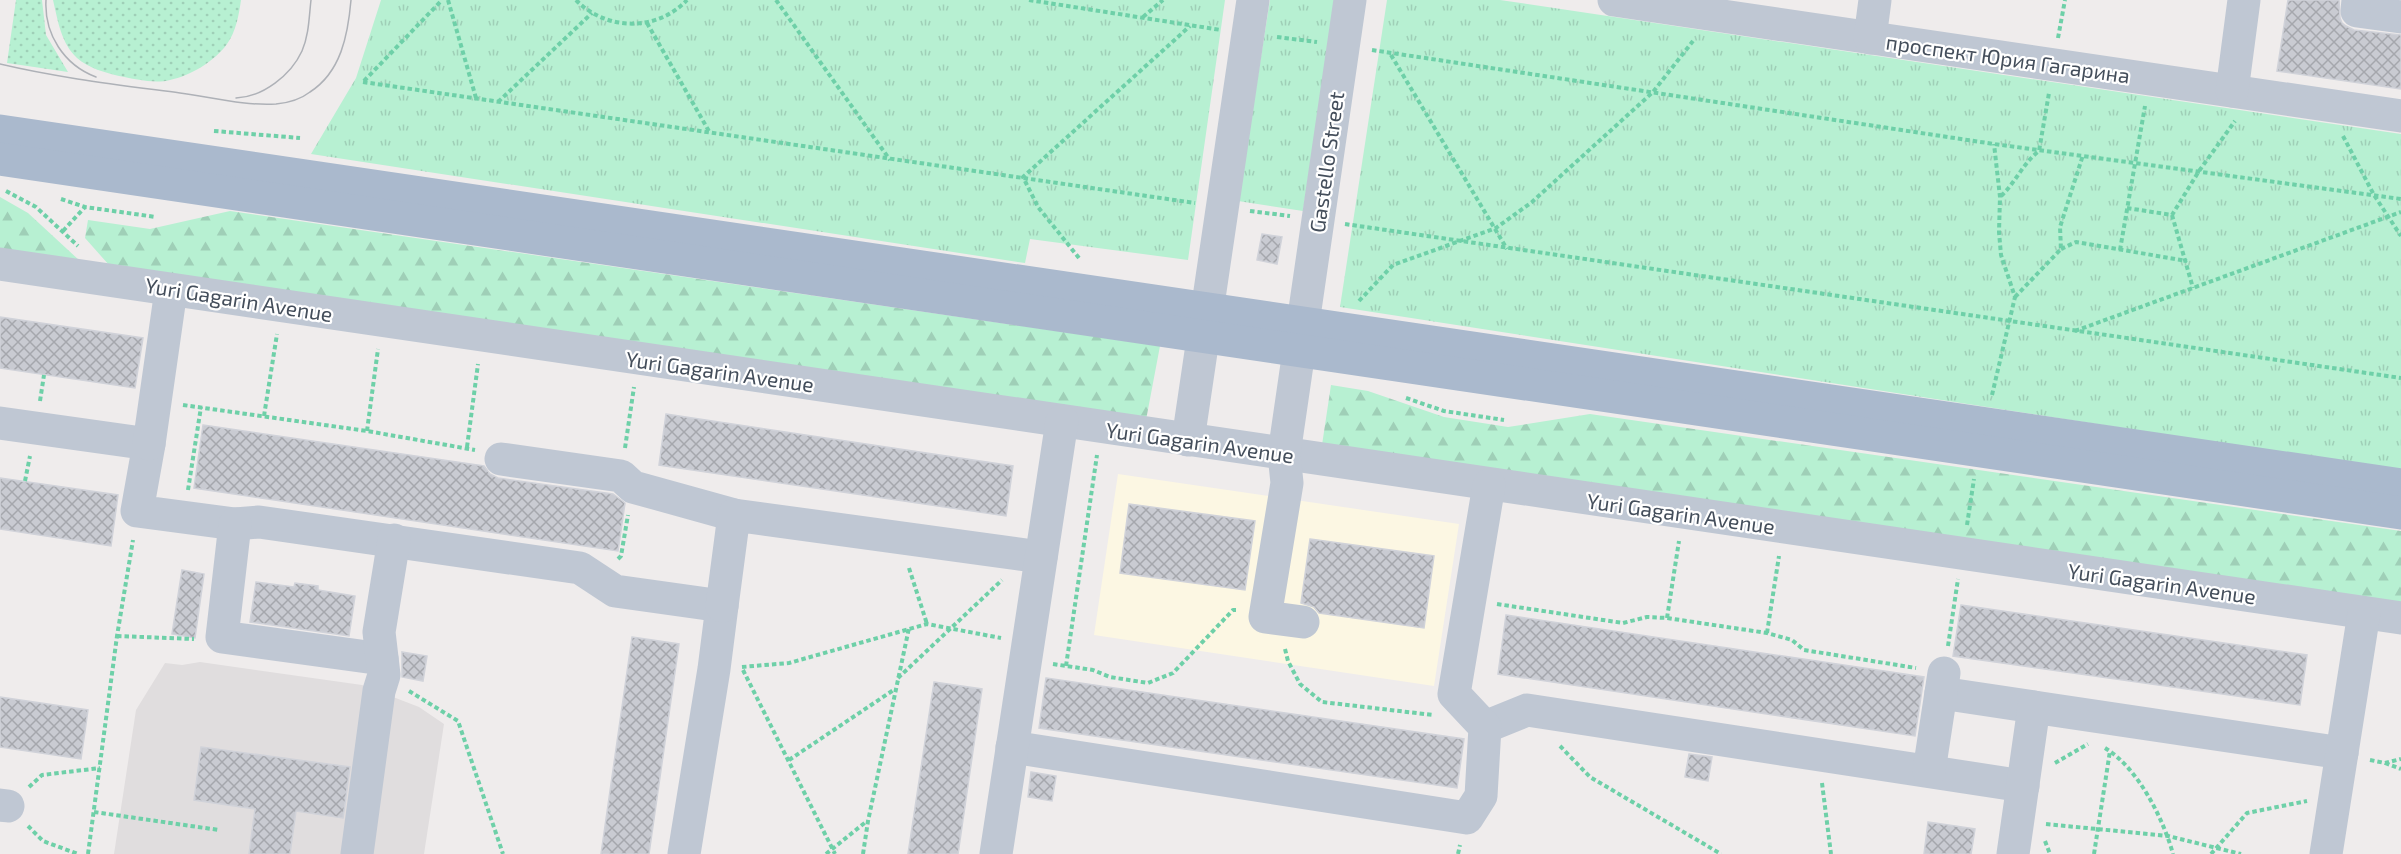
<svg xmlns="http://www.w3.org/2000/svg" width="2401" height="854" font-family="'Exo 2',sans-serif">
<defs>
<pattern id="grass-dots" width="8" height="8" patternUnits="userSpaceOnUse" patternTransform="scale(1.5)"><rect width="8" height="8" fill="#b7f0d2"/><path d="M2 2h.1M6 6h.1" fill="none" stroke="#9fcfb7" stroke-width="1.8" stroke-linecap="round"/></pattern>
<pattern id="forest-firs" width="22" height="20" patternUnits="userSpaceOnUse" patternTransform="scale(1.5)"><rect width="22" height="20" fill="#b7f0d2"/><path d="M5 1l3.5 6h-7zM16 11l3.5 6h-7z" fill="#9fcfb7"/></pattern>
<pattern id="park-tufts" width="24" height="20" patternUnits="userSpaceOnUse" patternTransform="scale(1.5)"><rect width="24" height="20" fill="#b7f0d2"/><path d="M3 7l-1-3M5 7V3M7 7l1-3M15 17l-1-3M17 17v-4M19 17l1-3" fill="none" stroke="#9fcfb7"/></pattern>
<pattern id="building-cross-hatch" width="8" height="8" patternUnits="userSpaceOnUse" patternTransform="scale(1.5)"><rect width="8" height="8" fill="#c9cbd2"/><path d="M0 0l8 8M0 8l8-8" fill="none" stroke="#a5a7ad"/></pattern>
</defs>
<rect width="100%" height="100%" fill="#efecec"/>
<path fill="#fcf7e3" d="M1118,474L1459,524L1434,686L1094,635Z"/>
<path fill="#e0ddde" d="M200,662L362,685L419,707L444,724L424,854H114L136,710L165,663L182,665Z"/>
<g fill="url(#grass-dots)">
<path d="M16,0H42L46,35L68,72L7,63Z"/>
<path d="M53,0H241C239,14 236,32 227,44C215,61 190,76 170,80C155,84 134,79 119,76C106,73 88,68 77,58C61,43 58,21 53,0Z"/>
</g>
<g fill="url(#forest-firs)">
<path d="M0,197L28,213L80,261L0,249Z"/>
<path d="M230,211L1160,346L1146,420L109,265L85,238L88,220L150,229Z"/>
<path d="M1331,385L1368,391L1444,417L1508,427L1590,414L2401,531V603L1322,445Z"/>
</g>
<g fill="url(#park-tufts)">
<path d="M381,0H1225L1188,260L1030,239L1025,263L311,154L356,78Z"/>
<path d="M1270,0H1335L1303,211L1238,201Z"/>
<path d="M1387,0H1500L2401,134V471L1340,307Z"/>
</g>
<g fill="url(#building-cross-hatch)" stroke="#d0d2d9" stroke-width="1.5">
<path d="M2288,0H2339L2340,18L2342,23L2346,26L2354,30L2401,35V89L2277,71Z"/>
<path d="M1262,234L1282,237L1277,264L1257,260Z"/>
<path d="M0,317L143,338L135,388L0,368Z"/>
<path d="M666,414L1013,466L1006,516L659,465Z"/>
<path d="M203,425L484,466L490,474L498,478L613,494L625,503L618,551L194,488Z"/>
<path d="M0,478L118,495L111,546L0,529Z"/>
<path d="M1129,504L1255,521L1245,590L1120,573Z"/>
<path d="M1310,539L1434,556L1424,628L1319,613L1314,607L1301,603Z"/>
<path d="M182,570L204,574L195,638L172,634Z"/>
<path d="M256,582L294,587L295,583L318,586V590L355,596L349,636L250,622Z"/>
<path d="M1961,605L2307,655L2300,705L1953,656Z"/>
<path d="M1506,615L1924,677L1915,736L1498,674Z"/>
<path d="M632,637L679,644L649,854H601Z"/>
<path d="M402,652L427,656L423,681L402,677Z"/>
<path d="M1046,678L1464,739L1457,788L1039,728Z"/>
<path d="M934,682L982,689L958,854H908Z"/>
<path d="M0,697L88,710L81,759L0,747Z"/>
<path d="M201,747L350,767L343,818L296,811L290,854H249L255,809L194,800Z"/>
<path d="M1689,754L1712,757L1708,781L1685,777Z"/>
<path d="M1031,772L1056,776L1052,801L1028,797Z"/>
<path d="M1928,822L1975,829L1971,854H1924Z"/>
</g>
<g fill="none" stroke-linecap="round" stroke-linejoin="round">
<g stroke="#6ed0a8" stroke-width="4" stroke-dasharray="4.5 3" stroke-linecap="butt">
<path d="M448,0L476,98"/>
<path d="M576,0C606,31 657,32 687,0"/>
<path d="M776,0L890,160"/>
<path d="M1029,0L1221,30"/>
<path d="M1143,17L1163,0"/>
<path d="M647,23L710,133"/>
<path d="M1277,37L1317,42"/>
<path d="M2058,38L2065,0"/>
<path d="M1372,50L1994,144L2401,199"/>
<path d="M1391,55L1507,249"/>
<path d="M364,81L442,0"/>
<path d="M363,82L1195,203"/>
<path d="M498,102L592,13"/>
<path d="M214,131L300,138"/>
<path d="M2343,136L2374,195L2401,236"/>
<path d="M6,191L36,207L78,246"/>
<path d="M2001,196C2016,182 2023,163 2039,151L2049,93"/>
<path d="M61,199L85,207L156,217"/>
<path d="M2127,208L2172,215L2199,171L2235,121"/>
<path d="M1250,211L1290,216"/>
<path d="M2172,215L2193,288"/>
<path d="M1345,224L2401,378"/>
<path d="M63,231L85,207"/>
<path d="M2061,249L2076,242L2187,261"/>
<path d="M2120,250L2145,106"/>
<path d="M1079,258L1038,207L1023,177L1190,26"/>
<path d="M2015,297L2061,249L2060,227L2083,155"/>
<path d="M1359,301L1393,265L1496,228L1532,202L1653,92L1693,41"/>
<path d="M2075,331L2401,212"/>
<path d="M1992,395L2015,297L2001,255L1999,232L2000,197L1994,144"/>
<path d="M1406,398L1444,411L1504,420"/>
<path d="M40,401L44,375"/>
<path d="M183,405L367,431L475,450"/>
<path d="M264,416L277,334"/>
<path d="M367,431L378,349"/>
<path d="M467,447L478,364"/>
<path d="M625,448L634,387"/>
<path d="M25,481L30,456"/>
<path d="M188,490L201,407"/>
<path d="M1967,525L1974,479"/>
<path d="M618,559L621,556L628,515"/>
<path d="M909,568L927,624"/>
<path d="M1497,604L1623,623L1647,617L1667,618L1767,633L1792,640L1804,650L1916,668"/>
<path d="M1667,618L1679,541"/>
<path d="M1767,633L1779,556"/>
<path d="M117,636L194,639"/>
<path d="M1948,646L1958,579"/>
<path d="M1285,649L1288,661L1300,684L1322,702L1433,715"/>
<path d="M1053,664L1093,670L1110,677L1148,683L1173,673L1233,610H1236"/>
<path d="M1066,666L1097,455"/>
<path d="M742,667L789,663L927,624L1001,638"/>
<path d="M743,670L835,854"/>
<path d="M898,678L1002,580"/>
<path d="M409,691L458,721L503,854"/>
<path d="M1560,746L1590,777L1721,854"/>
<path d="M2105,748C2138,768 2163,818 2173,854"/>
<path d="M789,760L895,689"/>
<path d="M2370,760L2385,763L2401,759"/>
<path d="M2055,763L2088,744"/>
<path d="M2385,763L2401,769"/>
<path d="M1822,783L1831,854"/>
<path d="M29,787L42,775L100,768"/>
<path d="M94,812L219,830"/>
<path d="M2046,824L2168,836L2241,854"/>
<path d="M28,826L43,841L78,854"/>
<path d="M2045,841L2050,854"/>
<path d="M88,854L117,636L133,540"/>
<path d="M826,854L867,821"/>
<path d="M863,854L868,821L909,628"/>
<path d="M1458,854L1460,845"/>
<path d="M2094,854L2110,751"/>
<path d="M2211,854L2247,813L2307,801"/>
</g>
<g stroke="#bfc7d3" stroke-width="33">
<path d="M1614,0L2401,116"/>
<path d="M2358,0L2357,11L2401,17"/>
<path d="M1870,38L1875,0"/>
<path d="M2232,91L2244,0"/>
<path d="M0,264L2401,618"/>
<path d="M0,423L149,444L137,511L235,524L259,522L580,568L615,591L722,606L714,669L684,854"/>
<path d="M1188,440L1253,0"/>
<path d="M149,444L171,290"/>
<path d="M501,459L621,476L633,487L734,515"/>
<path d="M235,524L222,637L382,659"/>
<path d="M722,606L734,515L1041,557"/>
<path d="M1303,622L1265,617L1287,483L1284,454L1350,0"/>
<path d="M1941,693L2034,707"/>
<path d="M1485,727L1527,710L2023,786"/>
<path d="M1012,747L1467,818L1481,796L1485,727L1454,694L1489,485"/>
<path d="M1929,771L1944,673"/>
<path d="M0,805L8,806"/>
<path d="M357,854L379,691L384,675L379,632L394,540"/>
<path d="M996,854L1062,421"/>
<path d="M2013,854L2034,707L2342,753"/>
<path d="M2326,854L2364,613"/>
</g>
<g stroke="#aab9cd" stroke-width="33">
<path d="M0,131L2401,485"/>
<path d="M0,159L2401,513"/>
</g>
<g stroke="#aeb1b7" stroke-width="1.5">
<path d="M46,0C44,34 64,65 96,77"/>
<path d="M0,64C59,78 120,85 180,93C211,97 244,106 276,104C287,103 301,99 310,92C341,72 348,35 351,0"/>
<path d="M236,98C263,97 291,75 302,51C309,35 309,17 311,0"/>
</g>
</g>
<g text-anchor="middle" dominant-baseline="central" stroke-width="4.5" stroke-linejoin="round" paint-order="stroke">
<g font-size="21" fill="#444e5b" stroke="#fff">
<text transform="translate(2008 58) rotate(8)">проспект Юрия Гагарина</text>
<text transform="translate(1326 162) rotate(-82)">Gastello Street</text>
<text transform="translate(239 299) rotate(9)">Yuri Gagarin Avenue</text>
<text transform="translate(720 371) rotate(8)">Yuri Gagarin Avenue</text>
<text transform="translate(1200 442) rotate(8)">Yuri Gagarin Avenue</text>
<text transform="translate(1681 513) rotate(8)">Yuri Gagarin Avenue</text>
<text transform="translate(2162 583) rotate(8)">Yuri Gagarin Avenue</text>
</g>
</g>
</svg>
